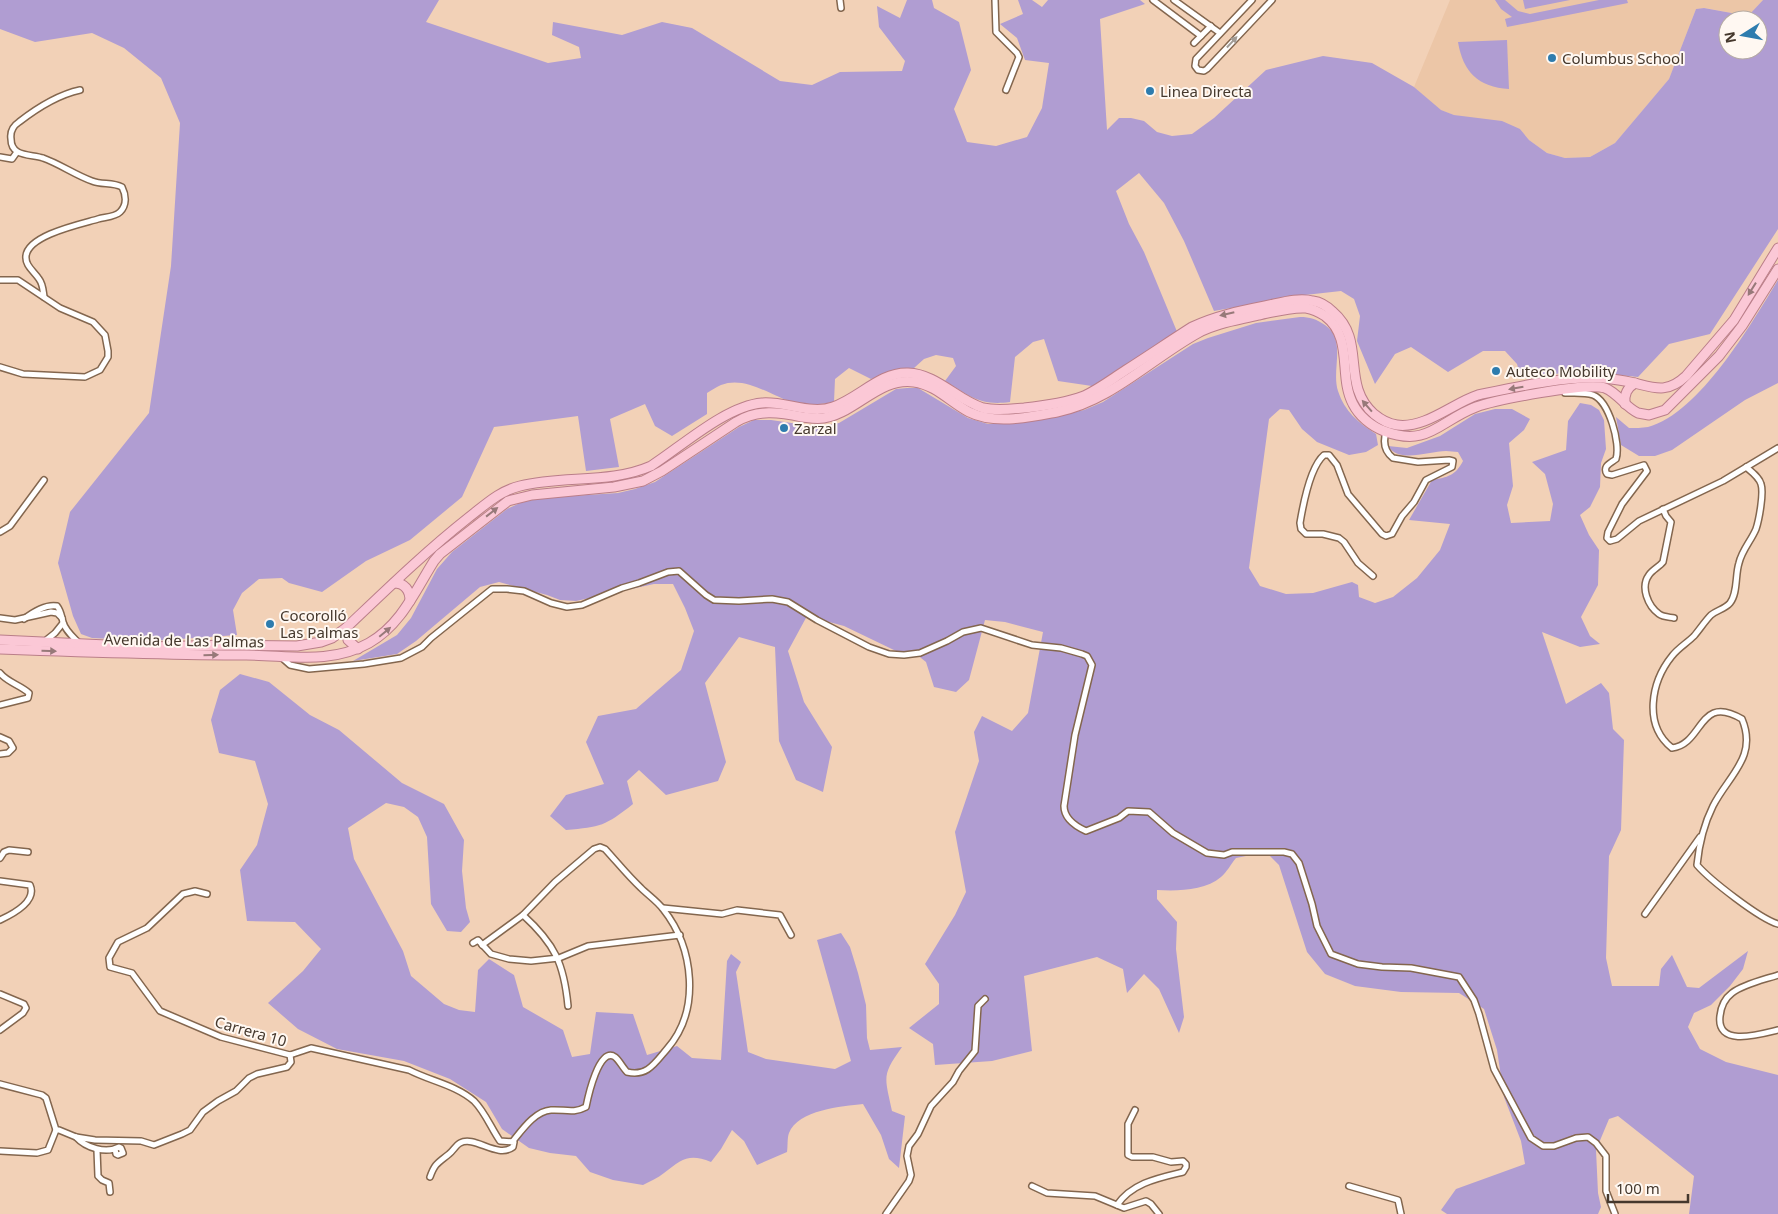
<svg xmlns="http://www.w3.org/2000/svg" width="1778" height="1214" font-family="'Noto Sans',sans-serif">
<rect width="100%" height="100%" fill="#f2d1b7"/>
<path fill="#ecc6a7" d="M1450,0H1763L1748,16L1705,8L1696,9L1669,79L1615,143L1590,157L1565,158L1547,153L1529,140L1520,129L1454,115L1440,110L1414,87Z"/>
<g fill="#b09dd2" fill-rule="evenodd">
<path d="M0,0H439L426,22L548,63L581,58L579,47L552,35L553,22L622,35L662,22L692,28L780,81L812,85L840,72L902,71L905,61L879,27L877,6L900,18L907,0H932L934,8L959,22L971,70L954,109L967,142L996,146L1027,137L1042,108L1049,63L1025,60L1017,38L1000,24L1023,14L1018,0H1032L1042,7L1048,0H1140L1145,4L1100,19L1107,130L1119,118H1131L1144,121L1157,132L1172,136L1192,134L1214,118L1266,70L1323,56L1372,63L1414,87L1441,110L1454,115L1502,121L1520,129L1529,140L1547,153L1565,158L1590,157L1615,143L1669,79L1696,9L1704,8L1748,16L1763,0H1778V229L1710,334L1669,344L1638,377L1580,371L1521,378L1517,364L1505,351H1483L1448,372L1411,347L1395,354L1375,384L1357,341L1360,316L1354,299L1341,291L1305,295L1214,311L1184,241L1164,203L1139,173L1116,191L1129,224L1144,252L1178,334L1092,386L1058,381L1044,339L1033,342L1015,357L1010,402C979,406 970,396 945,381L956,366L953,358L936,355L924,359L914,368L898,369L871,379L849,368L835,379L834,402C822,404 808,406 795,403C772,397 746,375 721,385C716,387 712,390 707,393V414L672,436L655,426L645,404L610,419L619,467L586,471L578,416L494,427L462,497L410,540L366,561L322,592L289,583L282,578L259,579L242,593L233,610L237,635L152,641L92,638L81,634L73,616L58,563L70,512L149,413L171,266L180,123L161,78L124,48L92,33L35,42L0,29ZM1728,20H1758V50H1728Z"/>
<path d="M1495,0H1505L1518,11L1530,14L1599,0H1627L1628,3L1507,27L1505,19L1512,17L1501,9Z"/>
<path d="M1523,0H1570L1525,9Z"/>
<path d="M1507,40L1509,89C1478,87 1463,72 1458,42Z"/>
<path d="M1778,280V383L1745,400L1672,450L1655,456H1639L1621,445L1616,417L1629,428C1635,428 1642,428 1648,427C1700,413 1751,324 1778,280Z"/>
<path d="M1300,317C1310,317 1316,319 1325,325C1347,340 1331,370 1338,391C1345,412 1358,422 1376,434L1378,445L1366,452L1349,455L1317,442L1302,429L1289,410L1280,409L1269,419L1249,568L1260,586L1286,594L1313,593L1352,582L1358,585L1359,597L1375,603L1393,597L1417,578L1440,550L1450,524L1409,520L1432,480C1448,477 1455,476 1463,461L1458,452C1454,452 1450,451 1446,451C1429,451 1399,464 1388,446L1407,448L1440,436L1475,414L1495,409H1512L1530,419L1524,430L1509,443L1513,486L1507,505L1511,523L1550,521L1553,504L1545,474L1532,462L1566,450L1568,421L1580,403L1591,405L1599,410L1604,420L1606,449L1601,463L1600,487L1590,507L1580,515L1589,535L1599,550L1598,585L1581,617L1590,636L1600,644L1580,647L1542,632L1566,704L1601,683L1609,693L1613,729L1624,740L1621,830L1609,856L1606,958L1612,986H1659L1661,969L1672,955L1687,987L1699,988L1748,951L1743,969L1730,986L1711,1005L1694,1013L1688,1027L1700,1049L1726,1062L1778,1075V1214H1689L1694,1176L1618,1116L1609,1119L1596,1150L1598,1193L1601,1207L1598,1214H1447L1441,1210L1456,1189L1525,1164L1521,1141L1504,1097L1497,1050L1484,1009L1459,993L1401,992L1355,986L1325,974L1307,952L1279,865L1266,852L1236,858C1231,864 1227,872 1221,877C1205,891 1177,891 1157,890V899L1177,922L1176,949L1184,1017L1179,1033L1159,989L1144,974L1127,993L1123,969L1097,957L1024,976L1032,1051L992,1061L935,1065L933,1044L909,1028L939,1004V984L925,964L955,915L966,892L955,832L979,761L974,732L982,716L1012,731L1028,713L1043,632L1005,622L985,620L969,680L956,692L934,687L926,662L916,654L896,651L844,626L807,616L788,651L804,702L832,747L823,792L796,780L779,741L775,647L739,637L705,683L726,762L718,781L666,795L639,770L627,781L633,804C605,826 601,827 566,830L550,816L566,795L604,784L586,742L598,716L636,709L681,670L694,631L685,608L673,584H654L576,601L560,600L547,595L499,582L480,587L416,641L397,654L353,661L397,635L411,618L437,569L452,552L507,509L520,503L540,498L618,493L635,489L655,482L739,427L754,420H771L819,427L839,423L896,389L907,388H918L968,418L988,424H1011L1060,415L1084,410L1103,402L1193,344L1208,338L1256,323Z"/>
<path d="M240,674L269,682L310,715L339,730L402,783L444,804L464,840L462,871L466,908L470,922L461,932L447,931L431,904L427,837L418,817L404,807L386,803L348,828L354,859L403,951L411,976L444,1004L459,1010L475,1012L478,970L489,959L514,975L523,1007L563,1030L572,1057L590,1054L596,1012L633,1014L647,1055L677,1046L692,1058L721,1060L727,961L731,954L741,962L736,972L748,1052L766,1059L835,1069L851,1061L817,940L841,933L850,947L858,973L866,1005L867,1038L870,1050L902,1047C881,1076 885,1077 892,1111L905,1116L899,1168L889,1159L881,1135L863,1104C842,1106 798,1110 789,1133C787,1138 788,1146 787,1152L757,1165L744,1141L732,1130L721,1149L711,1162C689,1153 682,1159 664,1173C658,1178 650,1181 643,1185L613,1180L590,1172L576,1156L550,1153L529,1148L502,1129L486,1102L450,1079L404,1061L337,1049L298,1029L268,1003L303,971L321,949L295,922L247,921L240,870L257,845L268,804L255,761L219,753L211,720L220,690Z"/>
</g>
<g fill="none" stroke-linecap="round" stroke-linejoin="round">
<defs>
<g id="minor">
<path d="M840,0L841,8"/>
<path d="M995,0L996,32L1017,53L1019,57L1006,90"/>
<path d="M1153,0L1201,36"/>
<path d="M1174,0L1220,33"/>
<path d="M1252,0L1196,59L1195,66L1198,70L1204,71L1207,69L1272,0"/>
<path d="M1194,43L1211,26"/>
<path d="M0,157L12,159L17,152"/>
<path d="M0,280H18L60,308L93,322L105,335L108,351V357L100,370L85,377L23,374L0,367"/>
<path d="M44,297C43,290 43,284 39,279C34,271 25,266 26,256C28,235 81,224 98,219C105,217 115,217 120,212C127,205 126,195 122,187C112,182 102,185 92,181C75,175 60,164 43,158C30,154 11,157 11,139C10,132 13,126 19,122C37,108 57,95 80,90"/>
<path d="M1565,393C1573,393 1585,392 1593,395C1609,401 1621,444 1616,459C1611,463 1602,466 1607,474L1612,475L1644,465L1647,471L1622,504L1608,532L1607,538L1610,541L1617,539L1639,521L1723,481L1778,448"/>
<path d="M1746,467C1752,472 1759,477 1761,484C1764,493 1759,520 1756,529C1751,541 1742,550 1739,563C1735,575 1738,593 1730,603C1725,609 1717,610 1711,615C1705,621 1700,629 1694,636C1687,643 1678,648 1672,656C1651,682 1643,725 1672,748C1704,744 1698,693 1742,719C1758,757 1728,776 1713,806C1704,824 1699,845 1697,865C1710,880 1760,919 1778,924"/>
<path d="M1663,509L1666,516L1671,522L1663,562C1659,567 1652,570 1649,575C1640,587 1648,606 1659,614C1663,617 1669,617 1674,618"/>
<path d="M0,532L10,526L44,480"/>
<path d="M1373,576L1358,563L1344,542L1339,538L1323,534H1306L1301,529L1300,523C1303,505 1310,467 1324,455H1329L1337,465L1348,494L1382,534L1386,536L1392,534L1402,516L1414,502L1426,480L1452,467L1453,461L1449,460L1418,462L1393,458C1384,451 1383,442 1386,432"/>
<path d="M0,618L15,620L51,612L57,613L62,618"/>
<path d="M24,619C33,612 45,604 57,606C61,611 61,615 63,622C65,630 72,636 78,642"/>
<path d="M45,641L55,633L63,623"/>
<path d="M281,657L290,665L309,669L364,664L401,658L422,647L431,638L492,589H507L524,591L551,603L567,607L582,605L622,588L639,583L668,572L679,571L706,595L714,600L739,601L772,599L788,602L817,620L869,647L889,654L904,655L920,653L947,641L963,632L981,628L1032,645L1061,648L1082,654L1087,656L1092,665L1075,735L1064,806C1064,819 1075,826 1086,831L1119,818L1128,811L1149,812L1173,833L1207,853L1224,855L1232,852H1284L1292,854L1299,863L1312,904L1317,926L1331,954L1358,964L1382,967L1411,968L1459,977L1474,1000L1479,1014L1494,1069L1531,1138L1543,1146H1554L1576,1138L1588,1137L1596,1143L1606,1156V1191L1615,1214"/>
<path d="M0,673C7,682 20,685 29,693L28,698L0,705"/>
<path d="M0,737L9,741L13,748L8,753L0,754"/>
<path d="M0,858L4,852L9,850L28,852"/>
<path d="M0,881L30,885C37,901 13,914 0,920"/>
<path d="M207,894L195,891L183,894L147,928L118,942L109,958L110,967L132,973L160,1011L221,1037L290,1055"/>
<path d="M663,908L722,914L737,910L780,915L791,935"/>
<path d="M1645,914L1700,837"/>
<path d="M523,915C555,944 564,964 568,1006"/>
<path d="M473,943L478,940L491,954L509,959L531,961L559,958L588,946L680,935"/>
<path d="M482,945L523,915L555,882L594,849L600,847L605,849C617,862 628,876 641,888C648,895 657,901 663,909C694,948 701,1010 667,1049C655,1063 647,1077 627,1072C623,1068 619,1060 615,1057C599,1046 588,1097 586,1107C573,1114 564,1109 551,1110C535,1111 522,1130 513,1141"/>
<path d="M1778,975C1763,980 1744,984 1732,993C1724,999 1721,1007 1720,1016C1716,1048 1761,1034 1778,1030"/>
<path d="M0,994L24,1004L26,1008L23,1013L0,1030"/>
<path d="M290,1055L311,1048L409,1070C430,1081 456,1085 474,1101C485,1112 491,1128 500,1141L514,1142L513,1147C497,1159 475,1135 460,1143C456,1145 453,1151 449,1154C438,1163 435,1163 430,1177"/>
<path d="M0,1084L42,1095L46,1098L56,1130"/>
<path d="M76,1137C86,1148 106,1154 119,1147L121,1148L123,1153L118,1155L116,1154L115,1149"/>
<path d="M97,1150L98,1176L102,1180L109,1183L110,1192"/>
<path d="M0,1151L37,1153L48,1150L56,1130H59L76,1137L95,1140L141,1141L154,1145L182,1134L190,1130L203,1112L218,1101L236,1091L249,1078L257,1074L287,1067L291,1062L290,1055"/>
<path d="M1032,1186L1047,1193L1095,1196L1124,1208L1146,1201L1151,1204L1159,1214"/>
<path d="M1349,1186L1398,1200L1401,1214"/>
<path d="M1117,1205C1132,1183 1158,1178 1183,1172L1186,1167V1164L1183,1161L1171,1162L1153,1157H1132L1128,1155V1124L1135,1110"/>
<path d="M886,1214L909,1181L911,1175L907,1156L909,1146L918,1134L931,1106L953,1082L959,1071L975,1051L978,1006L985,999"/>
</g>
<g id="primary">
<path d="M1625,404C1624,394 1627,388 1635,383"/>
<path d="M394,583C405,583 410,590 410,601"/>
<path d="M346,628L348,640L358,649"/>
<path d="M0,640L149,647L227,645L297,646L321,642L332,638L346,628C386,590 425,552 468,518C485,505 499,491 520,486C563,475 610,484 651,466C682,446 726,406 762,403C785,401 811,415 833,407C859,398 880,372 908,373C937,374 957,400 983,408C997,411 1011,409 1024,408C1044,406 1065,403 1084,396C1099,389 1112,379 1126,370C1148,356 1170,341 1192,327C1215,316 1240,311 1265,306C1280,303 1298,297 1313,301C1321,302 1328,307 1333,312C1367,341 1340,384 1374,414C1380,419 1389,424 1397,425C1425,429 1453,403 1478,395C1516,387 1564,376 1603,378C1612,379 1621,380 1630,382C1653,387 1666,395 1686,376L1734,320L1778,248"/>
<path d="M0,649C82,652 164,655 246,655C289,655 330,665 369,643C401,625 415,591 434,561L440,554L508,501L532,495L614,487L643,481L662,471L736,422C758,409 779,412 802,417C811,418 820,420 828,417C858,410 881,377 914,382C936,385 950,402 969,412C995,425 1030,417 1057,412C1111,401 1151,359 1198,333C1216,323 1239,320 1259,315C1274,312 1290,307 1306,308C1312,309 1319,312 1325,316C1354,338 1338,376 1353,404C1359,416 1371,426 1384,431C1428,448 1439,421 1476,407C1495,400 1587,382 1605,388C1618,393 1625,407 1638,413L1649,415L1665,410L1719,356L1742,326L1778,269"/>
</g>
</defs>
<use href="#minor" stroke="#83664e" stroke-width="8"/>
<use href="#primary" stroke="#ba7e89" stroke-width="11"/>
<use href="#minor" stroke="#fff" stroke-width="5"/>
<use href="#primary" stroke="#fbc8d6" stroke-width="9"/>
</g>
<defs><path id="oneway-solid" d="M-6-.8H1V-3.2L6.5 0L1 3.2V.8H-6Z" transform="scale(1.25)"/></defs>
<use fill="#a29c96" href="#oneway-solid" transform="translate(1232 42) rotate(-47)"/>
<g fill="#977979">
<use href="#oneway-solid" transform="translate(1752 289) rotate(122)"/>
<use href="#oneway-solid" transform="translate(1227 314) rotate(167)"/>
<use href="#oneway-solid" transform="translate(1516 388) rotate(170)"/>
<use href="#oneway-solid" transform="translate(1367 406) rotate(-131)"/>
<use href="#oneway-solid" transform="translate(492 512) rotate(-38)"/>
<use href="#oneway-solid" transform="translate(385 632) rotate(-40)"/>
<use href="#oneway-solid" transform="translate(49 651) rotate(2)"/>
<use href="#oneway-solid" transform="translate(211 655) rotate(-1)"/>
</g>
<g fill="#2e7cae" stroke="#fff8f2" stroke-width="2">
<circle cx="1552" cy="58" r="5"/>
<circle cx="1150" cy="91" r="5"/>
<circle cx="1496" cy="371" r="5"/>
<circle cx="784" cy="428" r="5"/>
<circle cx="270" cy="624" r="5"/>
</g>
<g text-anchor="middle" dominant-baseline="central" stroke-width="4" stroke-linejoin="round" paint-order="stroke">
<g font-size="15" fill="#45382d" stroke="#fff8f2" text-anchor="start">
<text x="1562" y="58">Columbus School</text>
<text x="1160" y="91">Linea Directa</text>
<text x="1506" y="371">Auteco Mobility</text>
<text x="794" y="428">Zarzal</text>
<text x="280" y="615">Cocorolló<tspan x="280" dy="17">Las Palmas</tspan></text>
</g>
<g font-size="15" fill="#45382d" stroke="#fff8f2">
<text transform="translate(184 640) rotate(1)">Avenida de Las Palmas</text>
<text transform="translate(251 1031) rotate(16)">Carrera 10</text>
</g>
</g>
<g transform="translate(1743 35) rotate(259)"><circle r="24" fill="#fff8f2" stroke="#b5aba3"/>
<path d="M0-4L9 19L0 12L-9 19Z" fill="#2e7cae"/>
<text y="-8" font-size="14" font-weight="bold" text-anchor="middle" fill="#45382d">N</text>
</g>
<path d="M1608 1194v8h80v-8" fill="none" stroke="#45382d" stroke-width="2.5"/>
<text x="1616" y="1194" font-size="15" fill="#45382d" stroke="#fff8f2" stroke-width="4" paint-order="stroke">100 m</text>
</svg>
